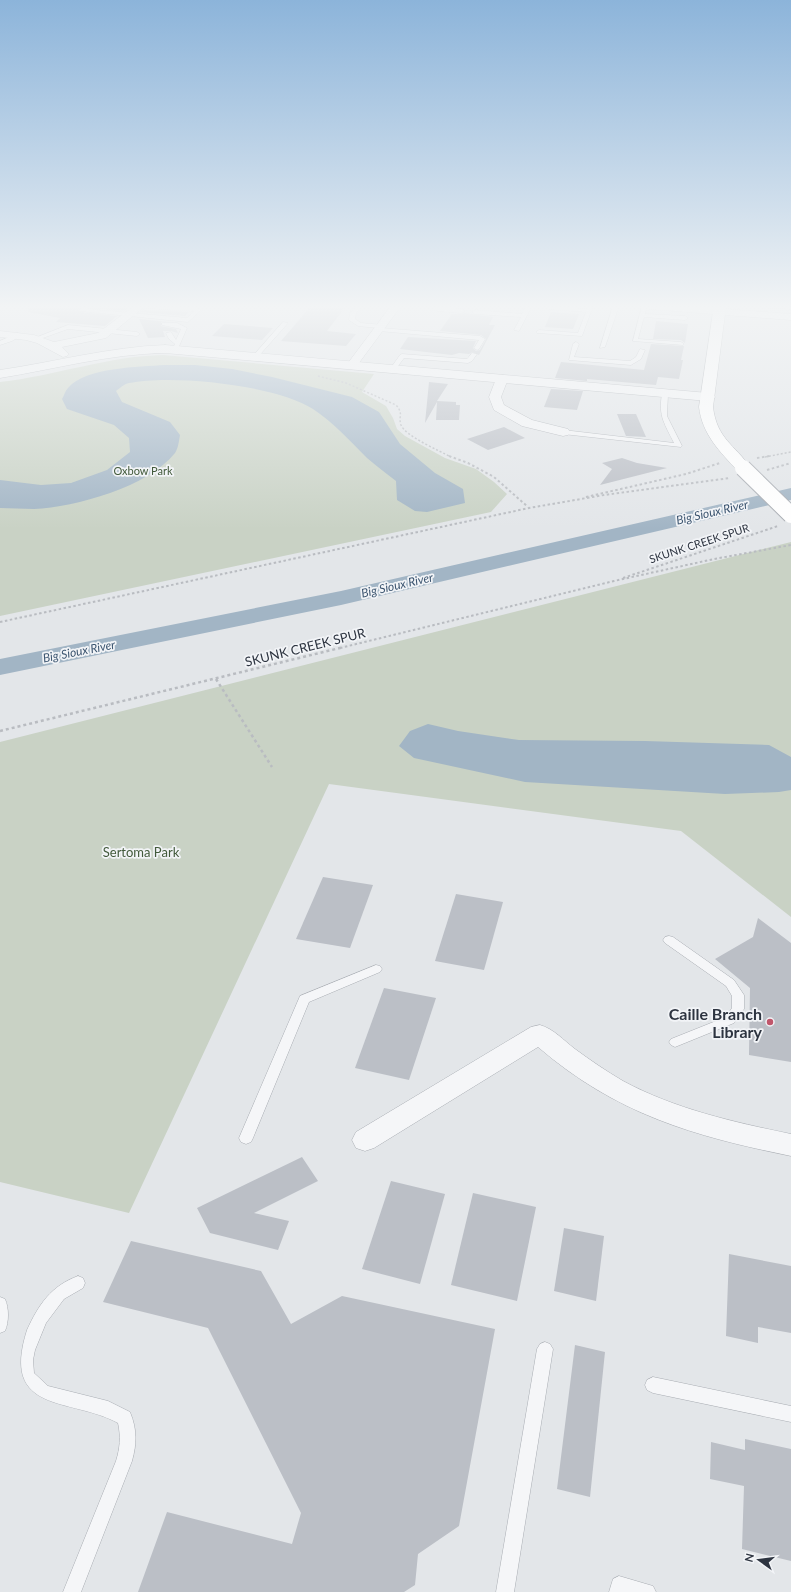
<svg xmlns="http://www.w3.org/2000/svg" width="791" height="1592" font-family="Lato,sans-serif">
<rect width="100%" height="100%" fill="#e3e6e9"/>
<g fill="#c9d2c5">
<path d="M163,355L374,374L362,392L386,406L393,418L397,429L405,436L445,458L476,469L494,482L507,494L491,512L0,616V382C55,376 108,356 163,355Z"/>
<path d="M791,542V917L681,831L329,784L129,1213L0,1182V742Z"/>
</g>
<g fill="#a2b5c5">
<path d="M165,365H195L232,369L272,377L352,397L379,412L400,444L435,473L463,489L465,503L427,512L415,511L397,500L396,481C386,473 376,466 367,458C350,441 333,422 313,409C276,385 172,374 129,383C124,384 120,388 116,391L122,402L170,422L180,435C179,441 178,449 175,453C148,487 76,507 34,509C22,509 11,508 0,508V480L41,485L71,483L107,470L130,452L129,438L114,425L67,409L62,399C64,396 65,391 68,388C86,367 139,367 165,365Z"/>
<path d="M428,724L458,731L519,740L645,741L769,745L791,757V790L779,792L725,794L525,782L414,758L399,746L410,731Z"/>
</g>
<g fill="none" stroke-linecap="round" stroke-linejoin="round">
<path fill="#a2b5c5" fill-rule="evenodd" d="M791,488V500L341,605L0,675V659L341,591Z"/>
</g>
<g fill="#bbbfc6">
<path d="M28,306H82L78,309L80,312L117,316L105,326L56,322L60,318L28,312Z"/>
<path d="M90,306H130L124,311L90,308Z"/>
<path d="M311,306H346L327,331L356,334L346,346L281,341Z"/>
<path d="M144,309L145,310L189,312L185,316L140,312Z"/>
<path d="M551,312L579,314L573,329L545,327Z"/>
<path d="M464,313L493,317L489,325H495L479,355L472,352L469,354L459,353L452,355L400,349L408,337L476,341L473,348L476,351L480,350L486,339L481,335L440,331L452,314H462Z"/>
<path d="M139,319L168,322H161V326L176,329L178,333L171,331H163L165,337L148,338Z"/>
<path d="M656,321L688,324L685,343L681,340L653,339Z"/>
<path d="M224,324L273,328L262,340L212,336Z"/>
<path d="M651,344L684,346L681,360H683L679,379L658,377L656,385L587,379V381L555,378L561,362L644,370Z"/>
<path d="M429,382L448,384L437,401L456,402V405H460L459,420H436L437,402L425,423Z"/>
<path d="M551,389L583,391L577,410L544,407Z"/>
<path d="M617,414H636L646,437L626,436Z"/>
<path d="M504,427L525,438L488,450L467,439Z"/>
<path d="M622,458L637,463L667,468L600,485L612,469L602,463Z"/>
<path d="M323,877L373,885L350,948L296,939Z"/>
<path d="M456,894L503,902L484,970L435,961Z"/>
<path d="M758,918L791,943V1062L749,1055L750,988L715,959L753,937Z"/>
<path d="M384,988L436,998L409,1080L355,1068Z"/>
<path d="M302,1157L318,1181L254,1213L289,1221L278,1250L210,1233L197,1208Z"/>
<path d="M391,1181L445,1194L420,1284L362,1269Z"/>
<path d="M473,1193L536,1207L517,1301L451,1285Z"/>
<path d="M564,1228L604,1236L596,1301L554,1291Z"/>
<path d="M131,1241L261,1271L291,1324L342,1296L495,1329L459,1526L418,1554L415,1585L404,1592H138L167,1512L292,1544L301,1513L208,1328L103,1302Z"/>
<path d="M729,1254L791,1266V1333L758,1327V1343L726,1336Z"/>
<path d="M575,1345L605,1352L590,1497L557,1489Z"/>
<path d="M745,1439L791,1449V1561L742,1549L744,1486L710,1479L711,1442L745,1450Z"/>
</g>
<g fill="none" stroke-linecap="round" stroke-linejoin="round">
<defs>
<g id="service">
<path d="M84,306H89L87,309L187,318L194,311L145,308L142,306L198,308L201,310L188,322L80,311V309Z"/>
<path d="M357,306H363L356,313L355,319L361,323L383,325L384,326L381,328L480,336L485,339L479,349L477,350L474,348L479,340L379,331L376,329L378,328L358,326L349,320L350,313Z"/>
<path d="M429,306L462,309L465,311L462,313L438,311Z"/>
<path d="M509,306H532L519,331L514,330L521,317L475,314L472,312L475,310L522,314L525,308Z"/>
<path d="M550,306L587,309L589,306H593L582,336L537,333L536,332L539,330L578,333L586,312L548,309V307Z"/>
<path d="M613,306H619L605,347L600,348Z"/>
<path d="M642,306H647L645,314L685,316L688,318L685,320L644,317L638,339L681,342L684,344L683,345L633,341Z"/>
<path d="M767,306H791V309L770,308Z"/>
<path d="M283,322L288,323L257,358H253V356Z"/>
<path d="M162,323H177L187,328L177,351L172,350L175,344L169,339L166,333L171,332L176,340L181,329L162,325Z"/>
<path d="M68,325L137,332L140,334L137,336L68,329L40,339L35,338Z"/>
<path d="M18,333L21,335L20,336L12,341L0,345V341Z"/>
<path d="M576,342L579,344L574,357L630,361L636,357L640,349L645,350L641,359L631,365L569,360L573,344Z"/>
<path d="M472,353L477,354L472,361L468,363L404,358L395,370L390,369L400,355L402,354L467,359Z"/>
<path d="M665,392L668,394L667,416L682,446L681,447L563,434L560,432L563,430L674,443C665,424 658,417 662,394Z"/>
<path d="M669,936L673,937L734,980L744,995V1009L734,1023L675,1047L671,1045L669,1042L671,1039L726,1017L732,1008V996L726,986L665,943L663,940L665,937Z"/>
<path d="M376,965L380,966L382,969L380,972L309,1002L253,1138L251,1142L246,1144L241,1142L239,1138L300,996Z"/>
<path d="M78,1276L83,1278L85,1283L83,1288L64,1299L46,1323L35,1350L33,1360L34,1373L48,1386L108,1401L130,1412C137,1429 137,1443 132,1461L81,1592H63L116,1461C120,1448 121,1437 118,1423C71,1397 0,1415 27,1330C39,1304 51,1286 78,1276Z"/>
<path d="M0,1297L5,1299C9,1308 9,1322 5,1331L0,1333Z"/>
<path d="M545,1342L550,1344L553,1349L514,1592H496L537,1349L540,1344Z"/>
<path d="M653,1377L791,1406V1422L653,1393L647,1390L645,1385L647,1380Z"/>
<path d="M619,1576L653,1586L656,1592H609L613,1579Z"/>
</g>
<g id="minor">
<path d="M134,306H145L106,338L62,347L69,354L67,356L63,357L37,343L26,340L0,337V331L34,335L54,342L98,333Z"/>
<path d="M391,306H401L356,367H348L346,365L348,363Z"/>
<path d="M644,306H686L791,314V320L649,309Z"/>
<path d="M502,375L506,376L508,379L501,397L504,405L532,420L568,429L570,432L568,435L563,436L522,426L494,410L489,397L496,379L498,376Z"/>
<path d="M540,1025C554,1029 563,1040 575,1049C590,1060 606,1071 623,1081C675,1109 733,1122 791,1134V1156C693,1136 616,1114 538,1047L374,1148L365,1151L356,1148L352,1140L356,1132L531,1027Z"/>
</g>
<path id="tertiary" d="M165,345L708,393L713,394L715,397L713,400L708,401L165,353C109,354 55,369 0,378V370C55,362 109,347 165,345Z"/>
<path id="secondary" d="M714,306H726L713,407C717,439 734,444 751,468L748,471L743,473L738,471C720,452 702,434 699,407Z"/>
</defs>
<use href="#service" stroke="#a9adb3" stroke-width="1"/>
<use href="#minor" stroke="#a9adb3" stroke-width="1"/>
<use href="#tertiary" stroke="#a9adb3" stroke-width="1"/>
<use href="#secondary" stroke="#a9adb3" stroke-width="1"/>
<g stroke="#b9bcc1" stroke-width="1.5" stroke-dasharray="2 2" stroke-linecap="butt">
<path d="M318,376L346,383L396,405C404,414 398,416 401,425C405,436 440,451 451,457"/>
<path d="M765,457L791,452"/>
</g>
<g stroke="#b9bcc1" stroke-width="2" stroke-dasharray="2.5 2.5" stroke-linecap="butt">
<path d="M449,456L468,463L494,477L528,507"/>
<path d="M757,458L770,456"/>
<path d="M767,470L791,463"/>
<path d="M586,497L686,474L720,463"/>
<path d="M623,578L778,526"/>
<path d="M0,622L529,508L604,495L730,478"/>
<path d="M340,648L614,581L714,559L791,545"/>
</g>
<g stroke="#b9bcc1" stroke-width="2.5" stroke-dasharray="3 3" stroke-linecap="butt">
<path d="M216,679L272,767"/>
<path d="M0,731L344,647"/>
</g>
<use href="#service" fill="#f5f6f8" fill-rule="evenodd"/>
<use href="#minor" fill="#f5f6f8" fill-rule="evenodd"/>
<use href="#tertiary" fill="#f5f6f8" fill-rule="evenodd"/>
<use href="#secondary" fill="#fff" fill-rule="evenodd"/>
<defs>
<path id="secondary-bridge" d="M743,468L791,515"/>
</defs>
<use href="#secondary-bridge" stroke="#a9adb3" stroke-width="18" stroke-linecap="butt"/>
<use href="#secondary-bridge" stroke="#fff" stroke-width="16"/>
</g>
<linearGradient id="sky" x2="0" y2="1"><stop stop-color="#8cb4da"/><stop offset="0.58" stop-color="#f2f4f5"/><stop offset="1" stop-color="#f2f4f5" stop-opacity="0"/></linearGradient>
<rect width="791" height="529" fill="url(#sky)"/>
<circle fill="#c0566b" stroke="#f2f4f7" stroke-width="1.5" cx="770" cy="1022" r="4"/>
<g text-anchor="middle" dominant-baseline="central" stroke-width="3.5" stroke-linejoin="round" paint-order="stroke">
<g font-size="11" fill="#425a3b" stroke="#f2f4f7">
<text x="143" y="470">Oxbow Park</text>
</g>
<g font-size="11" fill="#2d3440" stroke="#f2f4f7">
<text transform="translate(699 543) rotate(-18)">SKUNK CREEK SPUR</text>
</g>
<g font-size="12" font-style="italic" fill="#3b546f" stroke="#f2f4f7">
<text transform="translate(712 512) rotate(-13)">Big Sioux River</text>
<text transform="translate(397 585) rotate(-13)">Big Sioux River</text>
<text transform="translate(79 651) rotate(-11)">Big Sioux River</text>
</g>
<g font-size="13" fill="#2d3440" stroke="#f2f4f7">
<text transform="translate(305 647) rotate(-14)">SKUNK CREEK SPUR</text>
</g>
<g font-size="13" fill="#425a3b" stroke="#f2f4f7">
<text x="141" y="852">Sertoma Park</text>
</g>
<g font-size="16" font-weight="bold" fill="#2d3440" stroke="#f2f4f7" text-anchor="end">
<text x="762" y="1013">Caille Branch<tspan x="762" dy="18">Library</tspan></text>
</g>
</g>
<g transform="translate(759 1560) rotate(284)" stroke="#f2f4f7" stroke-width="3" paint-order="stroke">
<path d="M0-3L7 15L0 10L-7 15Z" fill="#2d3440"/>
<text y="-6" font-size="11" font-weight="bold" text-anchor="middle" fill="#2d3440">N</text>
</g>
</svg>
